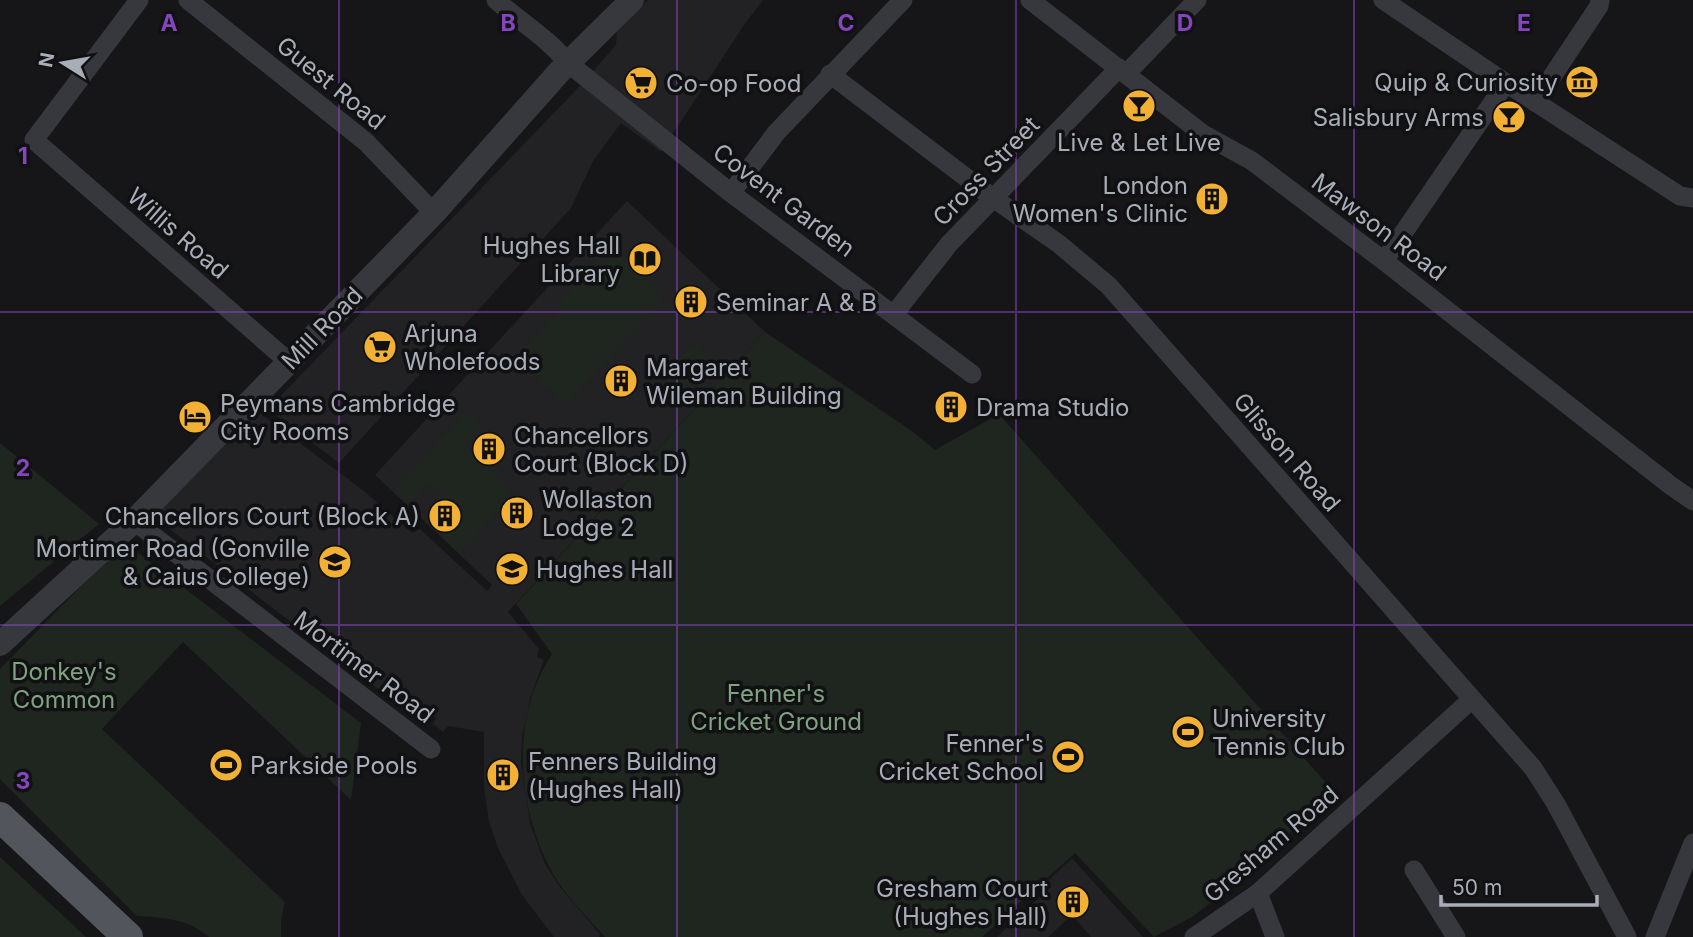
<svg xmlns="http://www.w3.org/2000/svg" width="1693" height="937" font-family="Inter,sans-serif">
<rect width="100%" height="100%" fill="#161618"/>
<g fill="#222225">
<path d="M648,0H763L744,25L661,152L621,123L593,161L571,208L339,463L268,409L577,89L616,45L617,32Z"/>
<path d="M627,201L765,332L508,612L539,649L537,657L544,660L531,696L522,737L521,762L530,823L545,864L560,887L600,934L599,937H554L522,895L498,848L489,821L484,788V732L448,726L443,732L433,724L436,718L419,707L412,715L154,517L257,411L364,491L412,533L420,529L487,591L492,585L375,475Z"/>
<path d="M1072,858L1143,937H1091L1072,915L1048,937H997L1047,890L1044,885Z"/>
</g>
<g fill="#1e261f">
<path d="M611,248L664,299L568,402H563L518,360L519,355L561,309L557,305Z"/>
<path d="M765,332L912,431L935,450L999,414L1335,793L1217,898L1192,917L1154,937L1075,853L982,937H605C589,919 561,891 551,870C521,815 512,736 539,678C542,670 547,662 552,654L516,604Z"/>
<path d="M691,346H698L714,362L673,404L655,387L664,377L666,378L667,371Z"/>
<path d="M467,411L482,427L466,445L511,489L499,503L503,506L460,553L440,535L459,512L429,484L409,506L393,491Z"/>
<path d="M0,443L99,524L0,606Z"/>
<path d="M124,542L361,723L351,800L183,642L102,729L285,902L281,919V937H209C189,919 162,917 137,916L0,779V669Z"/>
<path d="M0,857L86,937H0Z"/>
</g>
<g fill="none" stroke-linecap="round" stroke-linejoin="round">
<g stroke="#37383d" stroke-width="19">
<path d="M139,0L34,140L289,362"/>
<path d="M188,0L366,142L434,213"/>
<path d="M496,0C520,22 547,37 568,63L731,193L972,374"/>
<path d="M1030,0L1203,134L1252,161L1384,261L1670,485L1693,501"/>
<path d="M1383,0L1506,83L1680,196L1693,198"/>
<path d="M830,74L993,198L1059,244L1109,286L1533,768L1556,804L1627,937"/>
<path d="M1126,74L1197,0"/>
<path d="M1535,102L1599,6L1600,0"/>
<path d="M731,193L776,133L903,0"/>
<path d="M1384,261L1506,83"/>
<path d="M894,314L949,244L1119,68"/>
<path d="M134,521L431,749"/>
<path d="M1414,870L1456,937"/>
<path d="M1258,893L1275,937"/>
<path d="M1194,937L1258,893L1471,700"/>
<path d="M1655,937L1693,843"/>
</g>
<path stroke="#37383d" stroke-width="24" d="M0,644L134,521L434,213L560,71L632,0"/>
<path stroke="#53555c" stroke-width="30" d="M0,817L128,937"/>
</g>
<path fill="none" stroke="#8446be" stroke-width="2" stroke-opacity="0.55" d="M339,0V937M677,0V937M1016,0V937M1354,0V937M0,312H1693M0,625H1693"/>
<defs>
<symbol id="museum-disc" viewBox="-11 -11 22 22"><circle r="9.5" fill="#f2b134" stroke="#111113"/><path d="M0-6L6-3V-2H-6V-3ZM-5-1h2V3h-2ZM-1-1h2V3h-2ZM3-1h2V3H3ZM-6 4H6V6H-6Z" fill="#111"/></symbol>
<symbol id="supermarket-disc" viewBox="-11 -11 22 22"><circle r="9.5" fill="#f2b134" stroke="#111113"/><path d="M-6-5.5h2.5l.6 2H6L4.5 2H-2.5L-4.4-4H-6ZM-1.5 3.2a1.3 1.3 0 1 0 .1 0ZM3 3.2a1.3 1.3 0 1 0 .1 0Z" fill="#111"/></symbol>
<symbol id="bar-disc" viewBox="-11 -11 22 22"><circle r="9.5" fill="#f2b134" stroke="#111113"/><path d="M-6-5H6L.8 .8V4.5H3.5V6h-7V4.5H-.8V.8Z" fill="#111"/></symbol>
<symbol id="building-disc" viewBox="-11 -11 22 22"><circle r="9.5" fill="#f2b134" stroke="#111113"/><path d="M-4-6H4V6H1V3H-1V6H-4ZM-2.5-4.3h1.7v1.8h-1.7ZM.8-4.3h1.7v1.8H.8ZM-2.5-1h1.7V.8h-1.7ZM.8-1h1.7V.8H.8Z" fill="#111"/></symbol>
<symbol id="library-disc" viewBox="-11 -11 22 22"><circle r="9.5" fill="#f2b134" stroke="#111113"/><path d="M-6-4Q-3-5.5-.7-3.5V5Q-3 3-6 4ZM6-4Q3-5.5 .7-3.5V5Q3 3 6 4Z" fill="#111"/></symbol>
<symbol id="hotel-disc" viewBox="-11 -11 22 22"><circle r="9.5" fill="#f2b134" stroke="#111113"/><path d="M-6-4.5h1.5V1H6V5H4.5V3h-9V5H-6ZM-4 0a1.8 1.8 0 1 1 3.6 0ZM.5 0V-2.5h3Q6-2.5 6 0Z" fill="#111"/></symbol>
<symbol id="university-disc" viewBox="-11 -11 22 22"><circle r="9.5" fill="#f2b134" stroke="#111113"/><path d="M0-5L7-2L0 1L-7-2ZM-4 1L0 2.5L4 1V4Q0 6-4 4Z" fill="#111"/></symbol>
<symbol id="stadium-disc" viewBox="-11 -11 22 22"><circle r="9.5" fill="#f2b134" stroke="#111113"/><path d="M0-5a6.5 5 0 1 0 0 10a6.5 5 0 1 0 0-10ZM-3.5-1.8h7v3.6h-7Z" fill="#111"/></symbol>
</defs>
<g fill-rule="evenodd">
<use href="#museum-disc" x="1563" y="63" width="38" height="38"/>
<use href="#supermarket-disc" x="622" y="64" width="38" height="38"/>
<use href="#bar-disc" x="1120" y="87" width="38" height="38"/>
<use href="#bar-disc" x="1490" y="98" width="38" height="38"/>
<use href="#building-disc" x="1193" y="180" width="38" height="38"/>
<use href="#library-disc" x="626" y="240" width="38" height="38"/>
<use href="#building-disc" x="672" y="283" width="38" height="38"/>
<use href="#supermarket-disc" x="361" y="328" width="38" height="38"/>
<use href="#building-disc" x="602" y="362" width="38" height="38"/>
<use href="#building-disc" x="932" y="388" width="38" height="38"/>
<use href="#hotel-disc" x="176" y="398" width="38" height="38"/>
<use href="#building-disc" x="470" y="430" width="38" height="38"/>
<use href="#building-disc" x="498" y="494" width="38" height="38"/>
<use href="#building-disc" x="426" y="497" width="38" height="38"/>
<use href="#university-disc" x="316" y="543" width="38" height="38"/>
<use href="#university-disc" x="493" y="550" width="38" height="38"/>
<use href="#stadium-disc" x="1169" y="713" width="38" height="38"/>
<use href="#stadium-disc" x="1049" y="738" width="38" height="38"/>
<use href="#stadium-disc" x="207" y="746" width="38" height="38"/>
<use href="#building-disc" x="484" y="756" width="38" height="38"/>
<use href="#building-disc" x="1054" y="883" width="38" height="38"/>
</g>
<g text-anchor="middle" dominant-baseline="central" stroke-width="7" stroke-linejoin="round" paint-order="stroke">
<g font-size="24" fill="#a8adb8" stroke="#111113" text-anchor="start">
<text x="1558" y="82" text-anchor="end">Quip &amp; Curiosity</text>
<text x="666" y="83">Co-op Food</text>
<text x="1484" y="117" text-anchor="end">Salisbury Arms</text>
<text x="1139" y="142" text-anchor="middle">Live &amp; Let Live</text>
<text x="1188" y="185" text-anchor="end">London<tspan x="1188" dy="28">Women's Clinic</tspan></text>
<text x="620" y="245" text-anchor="end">Hughes Hall<tspan x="620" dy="28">Library</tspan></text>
<text x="716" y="302">Seminar A &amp; B</text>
<text x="404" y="333">Arjuna<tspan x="404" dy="28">Wholefoods</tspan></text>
<text x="646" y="367">Margaret<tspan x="646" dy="28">Wileman Building</tspan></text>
<text x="220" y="403">Peymans Cambridge<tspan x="220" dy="28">City Rooms</tspan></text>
<text x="976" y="407">Drama Studio</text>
<text x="514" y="435">Chancellors<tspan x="514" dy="28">Court (Block D)</tspan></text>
<text x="542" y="499">Wollaston<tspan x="542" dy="28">Lodge 2</tspan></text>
<text x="420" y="516" text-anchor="end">Chancellors Court (Block A)</text>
<text x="310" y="548" text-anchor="end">Mortimer Road (Gonville<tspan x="310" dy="28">&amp; Caius College)</tspan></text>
<text x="536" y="569">Hughes Hall</text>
<text x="1212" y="718">University<tspan x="1212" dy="28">Tennis Club</tspan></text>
<text x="1044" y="743" text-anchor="end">Fenner's<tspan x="1044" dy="28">Cricket School</tspan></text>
<text x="528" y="761">Fenners Building<tspan x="528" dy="28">(Hughes Hall)</tspan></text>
<text x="250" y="765">Parkside Pools</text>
<text x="1048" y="888" text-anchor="end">Gresham Court<tspan x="1048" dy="28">(Hughes Hall)</tspan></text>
</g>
<g font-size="24" fill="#a8adb8" stroke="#111113">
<text transform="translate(331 83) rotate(39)">Guest Road</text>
<text transform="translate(986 171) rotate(-46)">Cross Street</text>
<text transform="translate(784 200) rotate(37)">Covent Garden</text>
<text transform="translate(1379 227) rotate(37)">Mawson Road</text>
<text transform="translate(178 233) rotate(41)">Willis Road</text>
<text transform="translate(322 328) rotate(-46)">Mill Road</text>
<text transform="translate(1287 452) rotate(49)">Glisson Road</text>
<text transform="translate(364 667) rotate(37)">Mortimer Road</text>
<text transform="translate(1271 844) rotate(-40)">Gresham Road</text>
</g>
<g font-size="24" fill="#7fa381" stroke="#111113">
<text x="64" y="671">Donkey's<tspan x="64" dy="28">Common</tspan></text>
<text x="776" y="693">Fenner's<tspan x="776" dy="28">Cricket Ground</tspan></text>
</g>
</g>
<g font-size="23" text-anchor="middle" font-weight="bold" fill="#8446be" stroke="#111113" stroke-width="7" stroke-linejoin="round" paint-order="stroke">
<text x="169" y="31">A</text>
<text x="508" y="31">B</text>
<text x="846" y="31">C</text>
<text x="1185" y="31">D</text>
<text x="1524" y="31">E</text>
<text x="23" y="164">1</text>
<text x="23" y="476">2</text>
<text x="23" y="789">3</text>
</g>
<g transform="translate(63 63) rotate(281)" stroke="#111113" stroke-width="5" paint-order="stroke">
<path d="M0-5L12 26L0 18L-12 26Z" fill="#a8adb8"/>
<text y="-10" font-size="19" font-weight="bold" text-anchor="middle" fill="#a8adb8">N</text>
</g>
<path d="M1441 895v10h156v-10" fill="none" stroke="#a8adb8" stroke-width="3.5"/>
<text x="1452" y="895" font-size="21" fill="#a8adb8" stroke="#111113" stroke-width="5" paint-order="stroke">50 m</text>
</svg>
